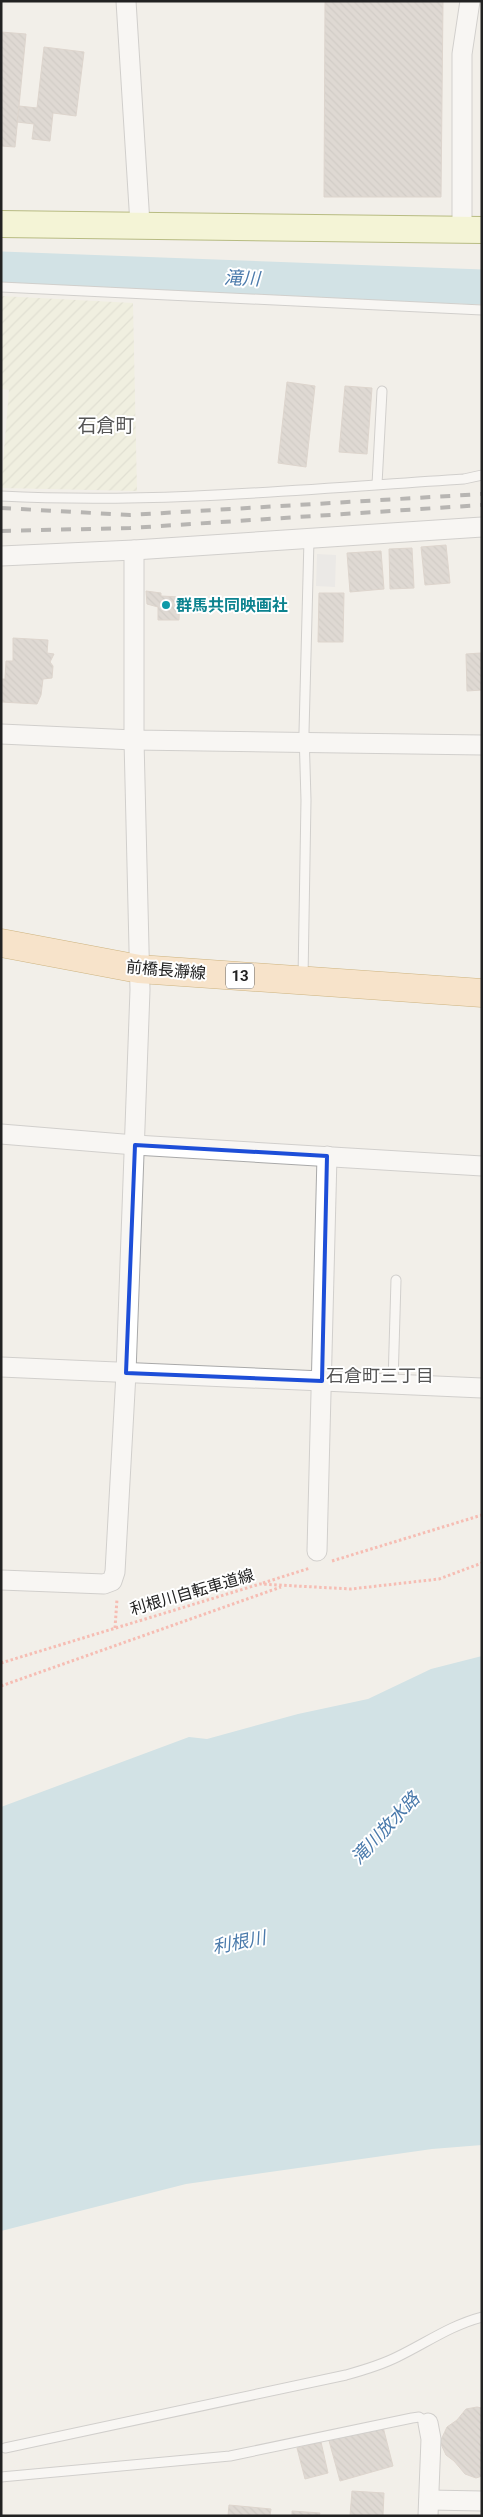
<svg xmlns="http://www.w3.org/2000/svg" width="483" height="2517" font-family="Roboto,'Noto Sans JP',sans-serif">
<defs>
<pattern id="farmland-furrows" width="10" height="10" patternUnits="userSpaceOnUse" patternTransform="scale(1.25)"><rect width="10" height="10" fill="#eef0d5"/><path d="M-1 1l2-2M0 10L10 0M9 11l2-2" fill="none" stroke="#ccceb7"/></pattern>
<pattern id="building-back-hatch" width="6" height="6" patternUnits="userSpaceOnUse" patternTransform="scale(1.25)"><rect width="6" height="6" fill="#c7bfb8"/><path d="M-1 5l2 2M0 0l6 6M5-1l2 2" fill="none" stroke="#aba49e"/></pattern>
</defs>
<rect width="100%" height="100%" fill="#f2efe9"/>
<path fill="url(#farmland-furrows)" d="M1,296L133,303L137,491L1,488L9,390L1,389Z"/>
<path fill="#e2e2e2" d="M317,554L336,555L335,587L316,586Z"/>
<path fill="#aad3df" d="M482,1656V2145L432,2149L186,2184L1,2231V1807L189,1737L207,1739L298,1714L368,1699L431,1669Z"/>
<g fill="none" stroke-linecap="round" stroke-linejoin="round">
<path stroke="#aad3df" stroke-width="35" d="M1,269L482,287"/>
</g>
<g fill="url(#building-back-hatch)" stroke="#c4b6ab">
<path d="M325,1H443L441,197H324Z"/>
<path d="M1,32L26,34L15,147L1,146Z"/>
<path d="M44,47L84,52L76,116L53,113L50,141L32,139L34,124L17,122L19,106L37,108Z"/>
<path d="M287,382L315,386L306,467L278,463Z"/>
<path d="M345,386L372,388L367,454L339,452Z"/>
<path d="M446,545L450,583L425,585L421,547Z"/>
<path d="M412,548L414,588L390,589L389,549Z"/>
<path d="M381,551L384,589L350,592L347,553Z"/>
<path d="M146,591L161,593V596L180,597L179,620H158V607L147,604Z"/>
<path d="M319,593H344L343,642H318Z"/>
<path d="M13,638L48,640L47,653L54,654L50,662L53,666L52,678L43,679L41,695L37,704L1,702V679H5L6,661H13Z"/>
<path d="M481,653L482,690L467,691L466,654Z"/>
<path d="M477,2407L482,2408V2476L476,2478L465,2474L454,2461L446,2455L440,2442L447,2427L457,2420L466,2409Z"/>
<path d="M382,2423L393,2466L340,2481L328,2437Z"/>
<path d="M321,2442L328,2473L305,2479L297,2448Z"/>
<path d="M352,2491L384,2493L383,2516H350Z"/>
<path d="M229,2505L271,2509L270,2516H228Z"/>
<path d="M292,2511L320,2513L319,2516H292Z"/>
</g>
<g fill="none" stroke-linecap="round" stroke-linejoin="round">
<defs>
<g id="lane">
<path d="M1,287L482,310"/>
<path d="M377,484L382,391"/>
<path d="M1,496C156,504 309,489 464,479L482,475"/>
<path d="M303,978L306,800L304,732L309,539"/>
<path d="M393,1383L396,1280"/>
<path d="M5,2448L346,2375C364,2370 381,2365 397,2357C426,2343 451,2325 482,2317"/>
<path d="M1,2477L230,2456L412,2418L419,2417L428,2423"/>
</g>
<g id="street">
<path d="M126,1L140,224"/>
<path d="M462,230V54L470,1"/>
<path d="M1,556L134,550L482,527"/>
<path d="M1,734L134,740L482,745"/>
<path d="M1,1134L135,1145L482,1166"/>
<path d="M1,1367L482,1388"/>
<path d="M317,1551L327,1156"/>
<path d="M1,1580L104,1584L112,1581L115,1572L126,1373L140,990L134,740V550"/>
<path d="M429,2500L482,2501"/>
<path d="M428,2516L431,2439L428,2423"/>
</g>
<path id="secondary" d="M1,224L482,230"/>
<path id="primary" d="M1,943L139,969L482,993"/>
</defs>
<use href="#lane" stroke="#a9a9a9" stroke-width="11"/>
<use href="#street" stroke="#a9a9a9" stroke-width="21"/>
<use href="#secondary" stroke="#707d05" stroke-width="28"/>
<use href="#primary" stroke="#a06b00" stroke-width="29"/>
<g stroke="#fa8072" stroke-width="3" stroke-dasharray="2.5 2.5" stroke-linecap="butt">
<path d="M332,1561L482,1515"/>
<path d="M263,1583L310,1568"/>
<path d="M115,1628L117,1599"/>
<path d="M1,1663L260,1584L351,1589L439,1579L482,1563"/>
<path d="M1,1686L281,1587"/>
</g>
<use href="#lane" stroke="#fff" stroke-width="9"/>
<use href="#street" stroke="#fff" stroke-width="19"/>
<use href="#secondary" stroke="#f7fabf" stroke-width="26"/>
<use href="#primary" stroke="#fcd6a4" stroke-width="28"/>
<g stroke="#707070" stroke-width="4" stroke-dasharray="10 10" stroke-linecap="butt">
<path d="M1,508L130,515L482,494"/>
<path d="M1,531L130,528L482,505"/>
</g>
</g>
<path d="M0 0H483V2517H0ZM135,1145L327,1156L322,1381L126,1373Z" fill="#f2efe9" fill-opacity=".55" fill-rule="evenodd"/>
<path fill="none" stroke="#1d4ed8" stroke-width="4" stroke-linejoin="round" d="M135,1145L327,1156L322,1381L126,1373Z"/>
<circle fill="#0f9aa8" stroke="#fff" stroke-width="2" cx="166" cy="605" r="5"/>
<g text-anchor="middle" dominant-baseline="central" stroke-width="4" stroke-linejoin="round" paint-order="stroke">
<rect fill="#fff" stroke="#646464" stroke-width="1" x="226" y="963.5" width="28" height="25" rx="4"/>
<g font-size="15" font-weight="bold" fill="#222">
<text x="240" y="976">13</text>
</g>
<g font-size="16" font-weight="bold" fill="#0d838f" stroke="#fff" text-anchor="start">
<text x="176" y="605">群馬共同映画社</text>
</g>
<g font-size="16" fill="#222" stroke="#fff">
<text transform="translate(166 970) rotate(5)">前橋長瀞線</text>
<text transform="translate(192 1592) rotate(-16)">利根川自転車道線</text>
</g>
<g font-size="18" font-style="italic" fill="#4a7aab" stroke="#fff">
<text transform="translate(242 278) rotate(2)">滝川</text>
<text transform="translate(385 1828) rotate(-47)">滝川放水路</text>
<text transform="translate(239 1942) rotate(-11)">利根川</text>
</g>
<g font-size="18" fill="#555" stroke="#fff">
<text x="380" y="1375">石倉町三丁目</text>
</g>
<g font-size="19" fill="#555" stroke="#fff">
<text x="106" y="425">石倉町</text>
</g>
</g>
<rect width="483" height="2517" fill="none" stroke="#222222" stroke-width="5"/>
</svg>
